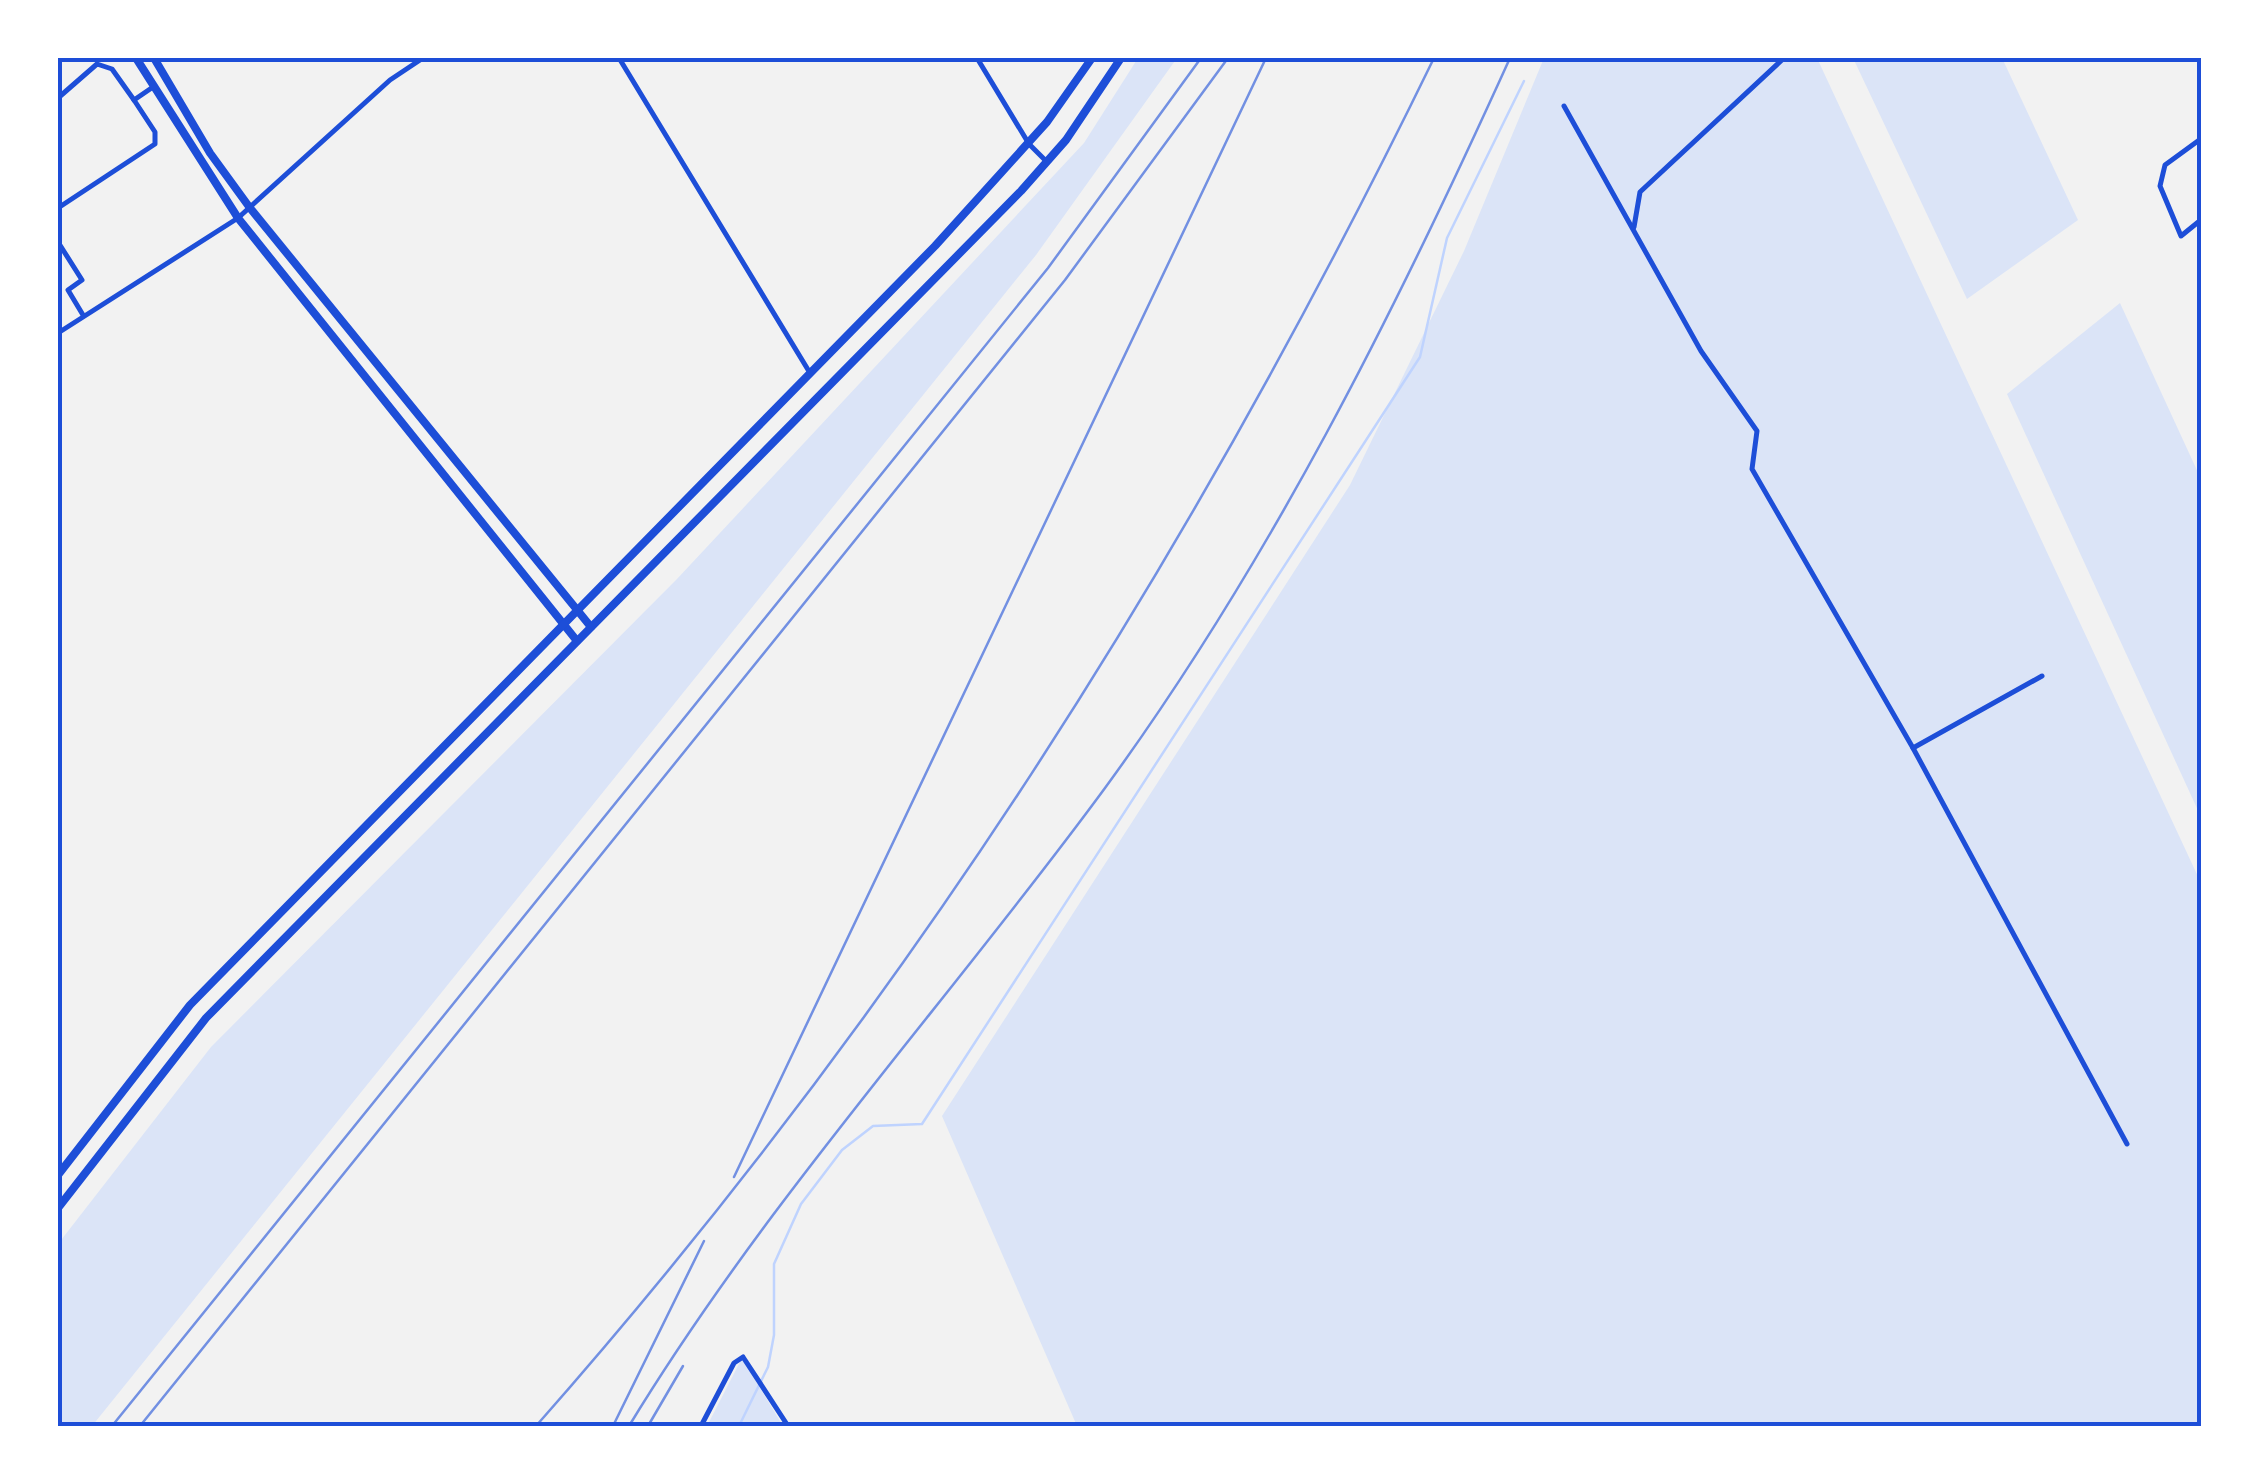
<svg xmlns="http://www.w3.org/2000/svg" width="2259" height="1484" font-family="Overpass,sans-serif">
<rect width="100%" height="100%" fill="#f2f2f2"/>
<g fill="#dbe4f7">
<path d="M1138,58H1177L1036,255L92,1426H58V1244L211,1047L677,579L1084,143Z"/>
<path d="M1544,58H1817L2201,883V1426H1077L942,1116L1350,485L1464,251Z"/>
<path d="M1853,58H2002L2078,220L1967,299Z"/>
<path d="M2120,303L2201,479V817L2007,394Z"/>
<path d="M742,1358L783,1426H707Z"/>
</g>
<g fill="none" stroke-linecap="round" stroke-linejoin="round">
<path stroke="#bfd3fe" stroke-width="2.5" d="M739,1426L768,1367L774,1335V1264L801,1204L842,1150L873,1126L922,1124L1420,357L1447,238L1524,81"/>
<g stroke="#1d4ed8" stroke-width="5">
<path d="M619,58L810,373"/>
<path d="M977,58L1029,144L1047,162"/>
<path d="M58,98L97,64L112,69L134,100L153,87"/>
<path d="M1564,106L1701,351L1757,431L1752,469L1913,748L2127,1144"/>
<path d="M2202,138L2165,165L2160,186L2181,236L2202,219"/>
<path d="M58,208L155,144V132L134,100"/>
<path d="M1634,227L1640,192L1784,58"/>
<path d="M58,242L82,280L68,290L83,315"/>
<path d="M58,333L238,218L390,80L423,58"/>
<path d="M1913,748L2042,676"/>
<path d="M701,1426L734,1363L743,1357L788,1426"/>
</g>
<g stroke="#1d4ed8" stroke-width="8">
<path d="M136,58L238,218L577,641"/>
<path d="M154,58L210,153L250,208L591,627"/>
</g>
<g stroke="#1d4ed8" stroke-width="8">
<path d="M58,1175L190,1005L935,246L1047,122L1092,58"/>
<path d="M58,1208L206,1018L1021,191L1066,140L1121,58"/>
</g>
<g stroke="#7290e2" stroke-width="2.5">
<path d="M734,1177L1266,58"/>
<path d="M112,1426L1048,268L1201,58"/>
<path d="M140,1426L1065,280L1228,58"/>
<path d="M536,1426C905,1008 1190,559 1434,58"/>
<path d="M613,1426L704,1241"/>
<path d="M629,1426C767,1199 948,1002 1105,788C1270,562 1395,312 1510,58"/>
<path d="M648,1426L683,1366"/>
</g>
</g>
<rect width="2259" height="1484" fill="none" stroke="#ffffff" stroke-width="120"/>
<rect x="60" y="60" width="2139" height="1364" fill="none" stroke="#1d4ed8" stroke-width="4"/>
</svg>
